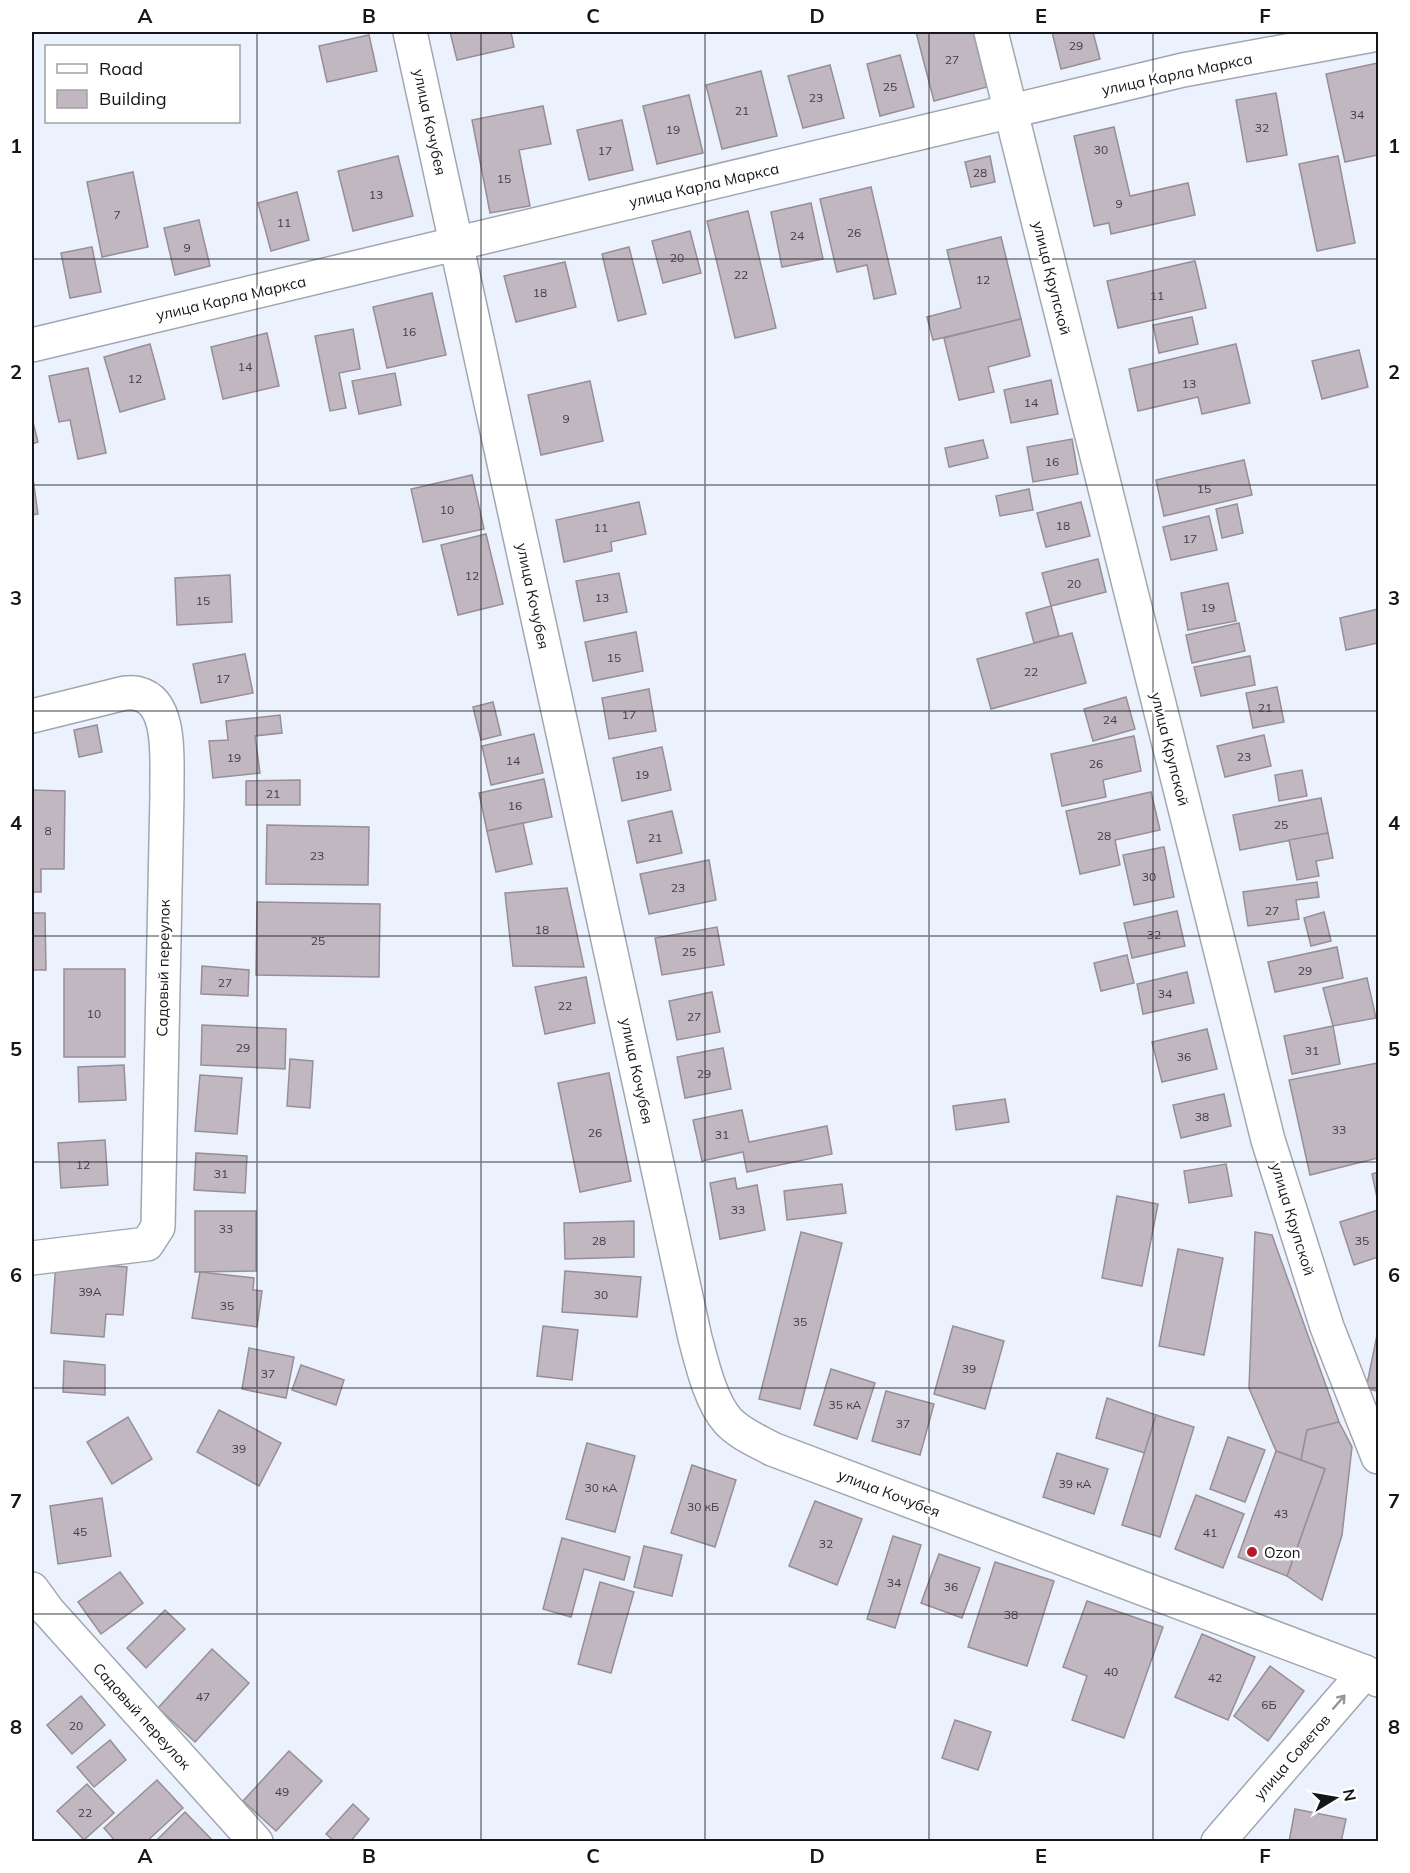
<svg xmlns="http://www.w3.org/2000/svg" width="1410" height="1873" font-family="Mulish,sans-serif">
<rect width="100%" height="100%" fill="#ebf2fd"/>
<g fill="#c0b7c0" stroke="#978e96" stroke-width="1.5">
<path d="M450,32H511L514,47L457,60Z"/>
<path d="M916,32H973L987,87L934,101Z"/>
<path d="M1052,32H1093L1100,59L1061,69Z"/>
<path d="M369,35L377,71L327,82L319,46Z"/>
<path d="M900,55L914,107L880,116L867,64Z"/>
<path d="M1378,63V155L1345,162L1326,74Z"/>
<path d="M830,65L844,118L803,128L788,76Z"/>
<path d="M761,71L777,136L722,149L706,85Z"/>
<path d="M1276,93L1287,155L1247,162L1236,100Z"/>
<path d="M689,95L703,153L657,164L643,106Z"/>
<path d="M543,106L551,144L519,150L530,206L490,213L472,120Z"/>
<path d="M622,120L633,170L589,180L577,130Z"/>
<path d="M1114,127L1130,196L1188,183L1195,215L1111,234L1109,223L1094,226L1074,136Z"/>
<path d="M398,156L413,216L353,231L338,171Z"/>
<path d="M990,156L995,182L971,187L965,162Z"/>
<path d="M1338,156L1355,243L1317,251L1299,164Z"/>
<path d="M133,172L148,247L102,257L87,182Z"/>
<path d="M871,187L896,294L874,299L867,265L837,272L820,199Z"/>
<path d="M297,192L309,240L271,251L258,203Z"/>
<path d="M811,203L823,259L782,267L771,212Z"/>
<path d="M748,211L776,328L735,338L707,221Z"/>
<path d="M199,220L210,266L175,275L164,228Z"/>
<path d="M690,231L701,273L663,283L652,241Z"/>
<path d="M1001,237L1021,319L933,340L927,317L961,308L947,250Z"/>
<path d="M92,247L101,292L70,298L61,253Z"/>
<path d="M629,247L646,314L618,321L602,254Z"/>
<path d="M1195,261L1206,308L1118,328L1107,281Z"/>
<path d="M565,262L576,307L516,322L504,276Z"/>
<path d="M432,293L446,355L387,368L373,307Z"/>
<path d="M1192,317L1198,344L1159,353L1153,325Z"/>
<path d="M1021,319L1030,356L988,367L994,392L959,400L944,338Z"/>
<path d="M353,329L360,369L339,373L346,408L330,411L315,336Z"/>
<path d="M267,333L279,386L223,399L211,347Z"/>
<path d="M150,344L165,399L120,412L104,357Z"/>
<path d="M1236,344L1250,403L1202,414L1198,397L1138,411L1129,369Z"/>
<path d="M1359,350L1368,387L1322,399L1312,361Z"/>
<path d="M88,368L106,453L78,459L70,420L59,422L49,376Z"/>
<path d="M395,373L401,405L359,414L352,381Z"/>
<path d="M1051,380L1058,414L1011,423L1004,390Z"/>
<path d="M590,381L603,441L541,455L528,395Z"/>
<path d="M32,418L38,442L32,444Z"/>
<path d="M1072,439L1078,474L1033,482L1027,447Z"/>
<path d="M983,440L988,458L949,467L945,448Z"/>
<path d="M1244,460L1252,495L1164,516L1156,480Z"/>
<path d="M472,475L484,529L423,542L411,489Z"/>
<path d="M33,479L38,514L32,515V480Z"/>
<path d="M1029,489L1033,510L1000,516L996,496Z"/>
<path d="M639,502L646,534L611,542L612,551L564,562L556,520Z"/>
<path d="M1081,502L1090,536L1046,547L1037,513Z"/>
<path d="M1237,504L1243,533L1222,538L1216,509Z"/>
<path d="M1209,516L1217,550L1171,560L1163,527Z"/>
<path d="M486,534L503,604L458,615L441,545Z"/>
<path d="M1098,559L1106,592L1051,606L1042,573Z"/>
<path d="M619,573L627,612L584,621L576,581Z"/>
<path d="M230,575L232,622L177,625L175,578Z"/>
<path d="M1228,583L1236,621L1188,630L1181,593Z"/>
<path d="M1051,606L1059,636L1034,643L1026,613Z"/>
<path d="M1378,609V643L1346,650L1340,618Z"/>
<path d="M1239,623L1245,651L1192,663L1186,635Z"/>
<path d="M636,632L643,671L593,681L585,642Z"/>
<path d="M1072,633L1086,683L991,709L977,659Z"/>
<path d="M245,654L253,693L201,703L193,664Z"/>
<path d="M1250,656L1255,685L1201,696L1194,667Z"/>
<path d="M1277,687L1284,722L1253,728L1246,693Z"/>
<path d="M649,689L656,731L609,739L602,698Z"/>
<path d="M1126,697L1135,729L1093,741L1084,709Z"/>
<path d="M493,702L501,735L481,740L473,707Z"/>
<path d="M280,715L282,733L255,736L260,773L213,778L209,741L228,740L226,721Z"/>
<path d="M97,725L102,752L79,757L74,730Z"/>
<path d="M534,734L543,773L491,785L482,746Z"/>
<path d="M1264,735L1271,766L1225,777L1217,746Z"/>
<path d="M1134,736L1141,771L1103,780L1106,797L1062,806L1051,754Z"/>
<path d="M662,747L671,790L622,801L613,758Z"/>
<path d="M1302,770L1307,796L1279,801L1275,775Z"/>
<path d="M544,779L552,817L487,831L479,793Z"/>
<path d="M300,780V805H246V781Z"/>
<path d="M32,790L65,791L64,869H41V892H32Z"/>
<path d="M1151,792L1160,830L1115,840L1120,865L1080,874L1066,811Z"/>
<path d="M1321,798L1328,833L1240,850L1233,815Z"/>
<path d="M672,811L682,853L637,863L628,821Z"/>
<path d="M523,823L532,864L496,872L487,831Z"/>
<path d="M267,825L369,827L368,885L266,884Z"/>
<path d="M1328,833L1333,858L1316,861L1319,876L1297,880L1289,840Z"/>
<path d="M1164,847L1174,897L1134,905L1123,855Z"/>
<path d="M709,860L716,900L649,914L640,874Z"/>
<path d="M1317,882L1319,897L1296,900L1299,919L1248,926L1243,892Z"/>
<path d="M567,888L584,967L513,966L505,893Z"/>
<path d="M257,902L380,904L379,977L256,975Z"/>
<path d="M1177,911L1185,946L1132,958L1124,923Z"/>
<path d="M1324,912L1331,941L1311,946L1304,918Z"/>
<path d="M32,913H45L46,970H32Z"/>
<path d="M717,927L724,965L662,975L655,938Z"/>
<path d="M1337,947L1343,978L1275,992L1268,962Z"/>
<path d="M1127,955L1134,983L1101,991L1094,963Z"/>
<path d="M202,966L249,970L248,996L201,994Z"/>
<rect x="64" y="969" width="61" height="88"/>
<path d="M1187,972L1194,1003L1143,1014L1137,984Z"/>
<path d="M586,977L595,1023L545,1034L535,987Z"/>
<path d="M1367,978L1376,1018L1333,1026L1323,988Z"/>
<path d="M712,992L720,1032L677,1040L669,1001Z"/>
<path d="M202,1025L286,1029L285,1069L201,1065Z"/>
<path d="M1333,1026L1340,1064L1292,1074L1284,1036Z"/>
<path d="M1207,1029L1217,1069L1162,1082L1152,1042Z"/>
<path d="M723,1048L731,1089L685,1098L677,1057Z"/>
<path d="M290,1059L313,1061L310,1108L287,1106Z"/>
<path d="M1378,1063V1092L1377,1093L1378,1101V1158L1310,1175L1289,1080Z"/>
<path d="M124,1065L126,1100L79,1102L78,1067Z"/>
<path d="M609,1073L631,1181L580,1192L558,1083Z"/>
<path d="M200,1075L242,1078L237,1134L195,1131Z"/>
<path d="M1224,1094L1231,1126L1181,1138L1173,1105Z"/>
<path d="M1005,1099L1009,1122L956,1130L953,1106Z"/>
<path d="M742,1110L749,1142L827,1126L832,1154L747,1172L743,1152L702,1161L693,1120Z"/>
<path d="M105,1140L108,1185L61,1188L58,1143Z"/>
<path d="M196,1153L247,1156L245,1193L194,1190Z"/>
<path d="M1226,1164L1232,1196L1189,1203L1184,1171Z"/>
<path d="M1378,1172V1202L1372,1174Z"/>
<path d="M735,1178L737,1189L757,1185L765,1230L720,1239L710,1183Z"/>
<path d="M842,1184L846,1213L787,1220L784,1191Z"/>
<path d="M1117,1196L1158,1204L1142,1286L1102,1278Z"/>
<path d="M1378,1210V1257L1354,1265L1340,1222Z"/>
<path d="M195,1211H256V1271L195,1272Z"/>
<path d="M634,1221V1257L565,1259L564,1223Z"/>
<path d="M801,1232L842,1243L800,1409L759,1399Z"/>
<path d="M1255,1232L1272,1235L1339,1422L1307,1430L1301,1460L1276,1451L1249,1388Z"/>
<path d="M1178,1249L1223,1258L1204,1355L1159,1346Z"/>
<path d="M56,1262L127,1267L123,1315L106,1314L104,1337L51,1333Z"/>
<path d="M565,1271L641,1277L637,1317L562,1312Z"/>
<path d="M200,1272L254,1278L253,1290L262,1291L257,1327L192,1318Z"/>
<path d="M543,1326L578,1330L572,1380L537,1376Z"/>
<path d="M953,1326L1004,1341L985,1409L934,1394Z"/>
<path d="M1378,1334V1391L1366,1389L1377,1335Z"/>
<path d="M249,1348L294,1357L286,1398L242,1389Z"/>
<path d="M64,1361L105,1365V1395L63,1392Z"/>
<path d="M301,1365L344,1380L336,1405L292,1390Z"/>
<path d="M831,1369L875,1383L857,1439L814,1425Z"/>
<path d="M886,1391L934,1404L920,1455L872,1441Z"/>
<path d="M1107,1398L1156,1415L1145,1453L1096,1438Z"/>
<path d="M219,1410L281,1443L259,1486L197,1452Z"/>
<path d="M1156,1415L1194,1427L1160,1537L1122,1525Z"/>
<path d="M128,1417L152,1459L112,1484L87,1442Z"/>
<path d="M1339,1422L1352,1447L1342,1535L1322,1600L1287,1576L1325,1469L1301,1460L1307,1430Z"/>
<path d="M1228,1437L1265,1450L1245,1502L1210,1489Z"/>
<path d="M587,1443L635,1456L615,1532L566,1519Z"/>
<path d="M1276,1451L1325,1469L1287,1576L1238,1557Z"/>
<path d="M1057,1453L1108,1469L1094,1514L1043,1497Z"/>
<path d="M692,1465L736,1480L715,1547L671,1533Z"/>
<path d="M1196,1495L1244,1514L1223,1568L1175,1549Z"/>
<path d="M102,1498L111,1556L58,1564L50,1506Z"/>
<path d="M815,1501L862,1519L837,1585L789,1566Z"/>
<path d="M893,1536L921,1545L895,1628L867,1619Z"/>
<path d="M562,1538L630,1557L624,1580L584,1569L571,1617L543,1609Z"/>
<path d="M644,1546L682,1555L672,1596L634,1587Z"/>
<path d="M939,1554L980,1568L962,1618L921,1603Z"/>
<path d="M995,1562L1054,1581L1027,1666L968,1647Z"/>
<path d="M120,1572L143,1603L101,1634L78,1602Z"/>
<path d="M600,1582L634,1592L611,1673L578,1664Z"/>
<path d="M1087,1601L1163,1627L1124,1738L1072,1720L1087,1676L1063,1667Z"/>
<path d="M165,1610L185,1629L146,1668L127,1648Z"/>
<path d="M1202,1634L1255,1657L1228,1720L1175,1697Z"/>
<path d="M212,1649L249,1683L195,1742L158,1708Z"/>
<path d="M1270,1666L1304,1691L1268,1741L1234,1716Z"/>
<path d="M81,1696L105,1725L72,1754L47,1725Z"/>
<path d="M955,1720L991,1732L978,1770L942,1758Z"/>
<path d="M110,1740L126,1760L94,1787L77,1767Z"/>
<path d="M289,1751L322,1781L276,1831L243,1801Z"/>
<path d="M157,1780L183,1808L146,1842H116L104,1828Z"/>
<path d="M87,1784L114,1813L84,1840L57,1811Z"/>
<path d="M353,1804L369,1819L350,1842H335L326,1834Z"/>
<path d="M1295,1809L1346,1819L1341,1842H1289Z"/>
<path d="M185,1812L214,1842H155Z"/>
</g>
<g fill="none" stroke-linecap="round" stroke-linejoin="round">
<defs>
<g id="minor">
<path d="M410,32L695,1338C702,1363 710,1401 728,1421C740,1434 758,1441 772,1449L1365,1672L1378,1680"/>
<path d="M991,32L1268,1140L1327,1327L1378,1457"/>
<path d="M32,345L1183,70L1378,34"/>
<path d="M32,716L125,693C129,693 135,692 139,694C174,703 166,766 167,794L158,1227L147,1244L32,1258"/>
<path d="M32,1589L48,1611L256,1842"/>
<path d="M1218,1842L1365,1672"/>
</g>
</defs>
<use href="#minor" stroke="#a1a7b1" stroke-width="36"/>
<use href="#minor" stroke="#fff" stroke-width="33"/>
</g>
<defs><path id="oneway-shaft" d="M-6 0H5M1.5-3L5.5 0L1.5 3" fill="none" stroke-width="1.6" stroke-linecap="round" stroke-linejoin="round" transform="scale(1.5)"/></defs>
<use stroke="#959698" href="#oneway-shaft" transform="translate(1339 1702) rotate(-49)"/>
<path fill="none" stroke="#141619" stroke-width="1.5" stroke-opacity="0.55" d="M257,32V1842M481,32V1842M705,32V1842M929,32V1842M1153,32V1842M32,259H1378M32,485H1378M32,711H1378M32,936H1378M32,1162H1378M32,1388H1378M32,1614H1378"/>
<circle fill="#b01d27" stroke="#fff" stroke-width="2" cx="1252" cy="1552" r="6"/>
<g text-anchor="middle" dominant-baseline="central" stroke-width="5" stroke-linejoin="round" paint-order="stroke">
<g font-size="12" fill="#3f3e43">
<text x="1076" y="45">29</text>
<text x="952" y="59">27</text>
<text x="890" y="86">25</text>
<text x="816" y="97">23</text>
<text x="742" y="110">21</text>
<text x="1357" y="114">34</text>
<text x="1262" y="127">32</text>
<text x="673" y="129">19</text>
<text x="1101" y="149">30</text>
<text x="605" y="150">17</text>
<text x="980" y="172">28</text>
<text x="504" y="178">15</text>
<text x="376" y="194">13</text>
<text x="1119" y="203">9</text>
<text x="117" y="214">7</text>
<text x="284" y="222">11</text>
<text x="854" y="232">26</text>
<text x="797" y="235">24</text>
<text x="187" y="247">9</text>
<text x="677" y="257">20</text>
<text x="741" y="274">22</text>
<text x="983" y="279">12</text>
<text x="540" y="292">18</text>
<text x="1157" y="295">11</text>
<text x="409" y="331">16</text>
<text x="245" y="366">14</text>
<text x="135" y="378">12</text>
<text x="1189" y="383">13</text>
<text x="1031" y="402">14</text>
<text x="566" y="418">9</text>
<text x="1052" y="461">16</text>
<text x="1204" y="488">15</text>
<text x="447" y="509">10</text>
<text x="1063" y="525">18</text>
<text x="601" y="527">11</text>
<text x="1190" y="538">17</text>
<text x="472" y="575">12</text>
<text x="1074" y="583">20</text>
<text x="602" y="597">13</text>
<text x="203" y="600">15</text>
<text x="1208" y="607">19</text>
<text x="614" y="657">15</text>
<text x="1031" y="671">22</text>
<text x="223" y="678">17</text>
<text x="1265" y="707">21</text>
<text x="629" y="714">17</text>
<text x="1110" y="719">24</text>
<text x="1244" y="756">23</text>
<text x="234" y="757">19</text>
<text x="513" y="760">14</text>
<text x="1096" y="763">26</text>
<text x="642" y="774">19</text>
<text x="273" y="793">21</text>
<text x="515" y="805">16</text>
<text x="1281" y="824">25</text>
<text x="48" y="830">8</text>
<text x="1104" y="835">28</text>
<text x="655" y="837">21</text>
<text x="317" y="855">23</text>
<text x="1149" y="876">30</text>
<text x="678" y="887">23</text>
<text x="1272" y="910">27</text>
<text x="542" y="929">18</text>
<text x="1154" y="934">32</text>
<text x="318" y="940">25</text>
<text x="689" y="951">25</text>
<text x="1305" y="970">29</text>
<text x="225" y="982">27</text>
<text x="1165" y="993">34</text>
<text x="565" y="1005">22</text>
<text x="94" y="1013">10</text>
<text x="694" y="1016">27</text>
<text x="243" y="1047">29</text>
<text x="1312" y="1050">31</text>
<text x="1184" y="1056">36</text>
<text x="704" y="1073">29</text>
<text x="1202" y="1116">38</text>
<text x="1339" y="1129">33</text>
<text x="595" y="1132">26</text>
<text x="722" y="1134">31</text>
<text x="83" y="1164">12</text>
<text x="221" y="1173">31</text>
<text x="738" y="1209">33</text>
<text x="226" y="1228">33</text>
<text x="599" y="1240">28</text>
<text x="1362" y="1240">35</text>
<text x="90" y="1291">39А</text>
<text x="601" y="1294">30</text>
<text x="227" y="1305">35</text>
<text x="800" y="1321">35</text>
<text x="969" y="1368">39</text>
<text x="268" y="1373">37</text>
<text x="845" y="1404">35 кА</text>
<text x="903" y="1423">37</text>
<text x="239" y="1448">39</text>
<text x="1075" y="1483">39 кА</text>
<text x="601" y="1487">30 кА</text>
<text x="703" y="1506">30 кБ</text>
<text x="1281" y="1513">43</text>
<text x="80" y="1531">45</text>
<text x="1210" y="1532">41</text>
<text x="826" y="1543">32</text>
<text x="894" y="1582">34</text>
<text x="951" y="1586">36</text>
<text x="1011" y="1614">38</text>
<text x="1111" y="1671">40</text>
<text x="1215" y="1677">42</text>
<text x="203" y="1696">47</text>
<text x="1269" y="1704">6Б</text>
<text x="76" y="1725">20</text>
<text x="282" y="1791">49</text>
<text x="85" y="1812">22</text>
</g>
<g font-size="15" fill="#141619" stroke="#fff">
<text transform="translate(1177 74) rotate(-12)">улица Карла Маркса</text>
<text transform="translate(430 122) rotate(78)">улица Кочубея</text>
<text transform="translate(704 185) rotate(-13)">улица Карла Маркса</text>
<text transform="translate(1052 278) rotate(76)">улица Крупской</text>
<text transform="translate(231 298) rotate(-13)">улица Карла Маркса</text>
<text transform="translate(533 596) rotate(78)">улица Кочубея</text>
<text transform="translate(1170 749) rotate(76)">улица Крупской</text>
<text transform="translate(163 968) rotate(-89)">Садовый переулок</text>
<text transform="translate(637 1071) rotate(78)">улица Кочубея</text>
<text transform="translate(1293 1219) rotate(73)">улица Крупской</text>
<text transform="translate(889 1493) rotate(21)">улица Кочубея</text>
<text transform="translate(142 1716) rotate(48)">Садовый переулок</text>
<text transform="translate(1292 1757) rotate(-49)">улица Советов</text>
</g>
<g font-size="15" fill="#141619" stroke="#fff" text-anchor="start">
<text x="1264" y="1552">Ozon</text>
</g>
</g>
<rect width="1410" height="1873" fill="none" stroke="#ffffff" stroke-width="66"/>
<rect x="45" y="45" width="195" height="78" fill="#ffffff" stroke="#a1a2a3" stroke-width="1.5"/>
<rect x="57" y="64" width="30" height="9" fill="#ffffff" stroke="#a1a2a3" stroke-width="1.5"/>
<text x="99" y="75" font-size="18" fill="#141619">Road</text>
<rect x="57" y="90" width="30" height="18" fill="#c0b7c0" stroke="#a1a2a3" stroke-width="1.5"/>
<text x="99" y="105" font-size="18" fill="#141619">Building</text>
<g transform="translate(1335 1798) rotate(79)" stroke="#ffffff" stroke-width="4.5" paint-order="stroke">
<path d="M0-4.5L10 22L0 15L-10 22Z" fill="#141619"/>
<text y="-9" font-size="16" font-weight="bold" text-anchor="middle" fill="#141619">N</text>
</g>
<rect x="33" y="33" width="1344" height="1807" fill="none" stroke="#141619" stroke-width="2"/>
<g font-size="20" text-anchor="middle" font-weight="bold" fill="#141619">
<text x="145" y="23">A</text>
<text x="369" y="23">B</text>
<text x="593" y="23">C</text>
<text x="817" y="23">D</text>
<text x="1041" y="23">E</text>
<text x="1265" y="23">F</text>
<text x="16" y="153">1</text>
<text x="1394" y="153">1</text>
<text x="16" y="379">2</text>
<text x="1394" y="379">2</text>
<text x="16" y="605">3</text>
<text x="1394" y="605">3</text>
<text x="16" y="830">4</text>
<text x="1394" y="830">4</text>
<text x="16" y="1056">5</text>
<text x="1394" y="1056">5</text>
<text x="16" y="1282">6</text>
<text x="1394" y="1282">6</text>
<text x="16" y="1508">7</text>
<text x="1394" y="1508">7</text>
<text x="16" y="1734">8</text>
<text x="1394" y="1734">8</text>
<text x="145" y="1863">A</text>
<text x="369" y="1863">B</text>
<text x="593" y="1863">C</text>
<text x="817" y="1863">D</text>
<text x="1041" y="1863">E</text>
<text x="1265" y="1863">F</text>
</g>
</svg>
